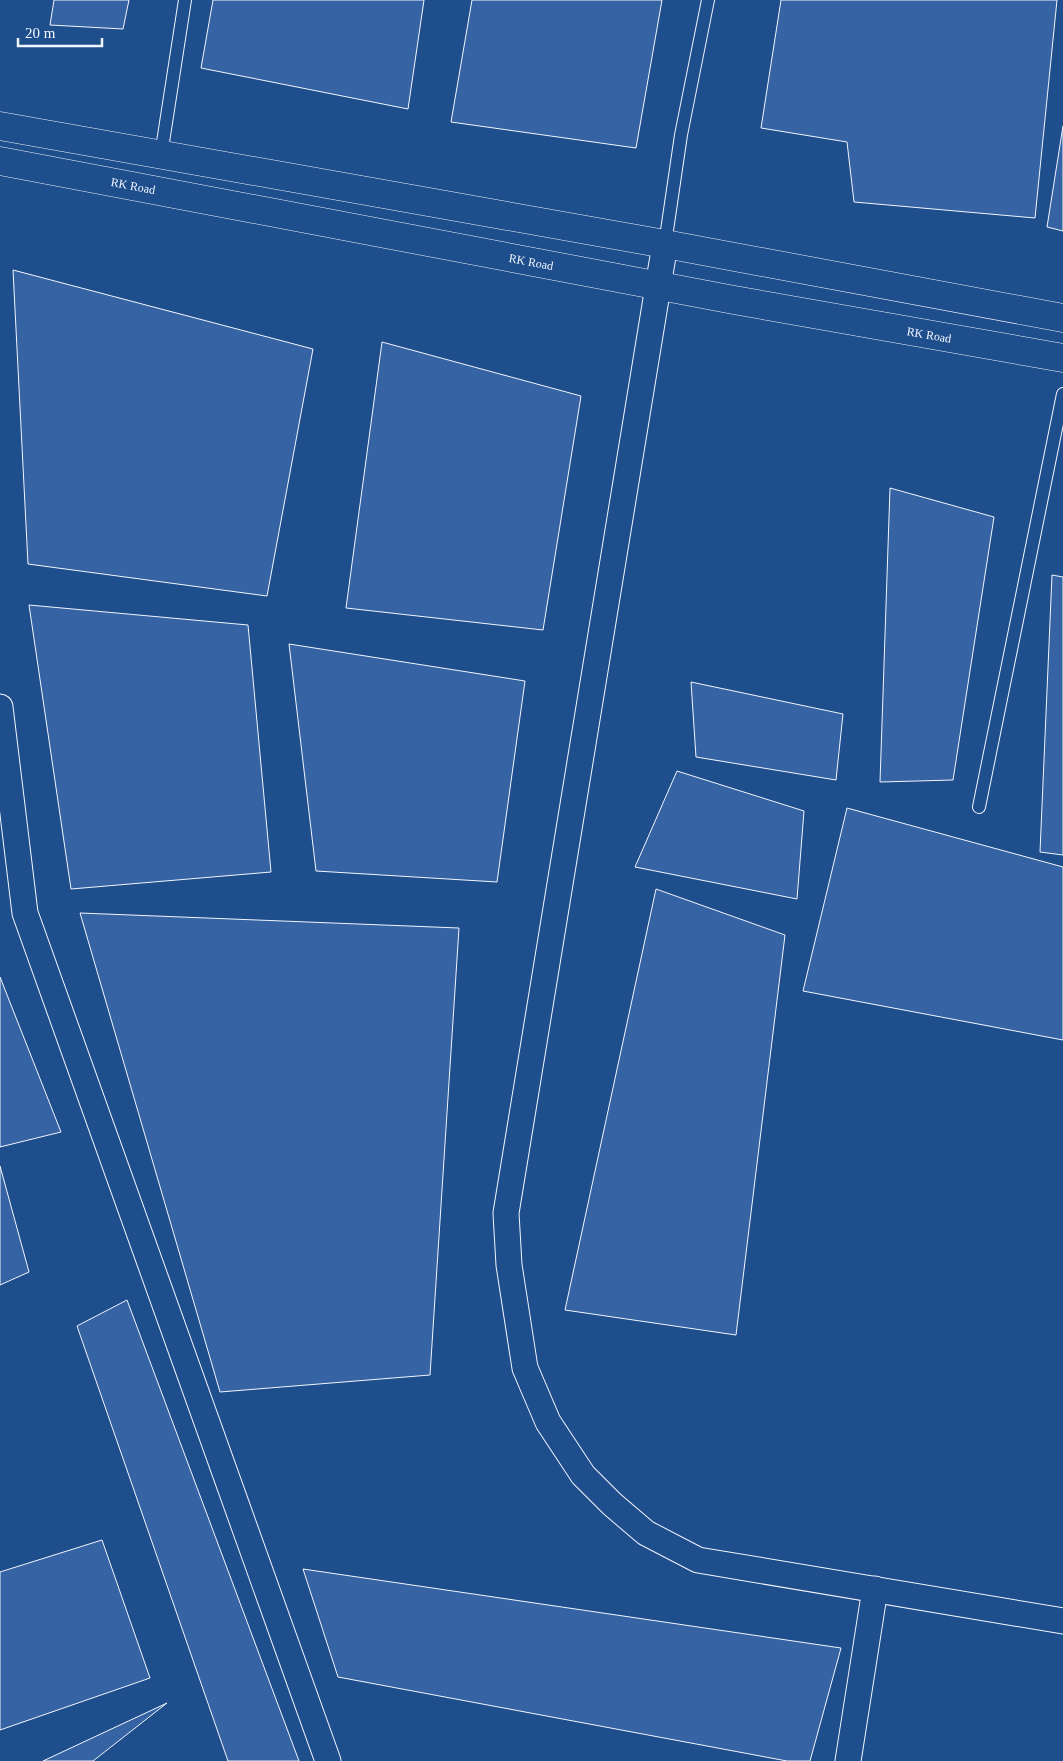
<svg xmlns="http://www.w3.org/2000/svg" width="1063" height="1761" font-family="'Times New Roman',serif">
<rect width="100%" height="100%" fill="#1f4e8c"/>
<g fill="#3563a3" stroke="#f2f6ff">
<path d="M54,0H129L123,29L50,25Z"/>
<path d="M213,0H424L408,109L201,68Z"/>
<path d="M472,0H662L636,148L451,122Z"/>
<path d="M781,0H1057L1035,218L854,202L847,142L761,128Z"/>
<path d="M1063,126V231L1047,227Z"/>
<path d="M13,270L313,349L267,596L28,564Z"/>
<path d="M382,342L581,396L543,630L346,608Z"/>
<path d="M890,488L994,517L953,780L880,782Z"/>
<path d="M1052,575L1063,577V855L1040,852Z"/>
<path d="M29,605L248,625L271,872L71,889Z"/>
<path d="M289,644L525,681L497,882L316,871Z"/>
<path d="M691,682L843,714L836,780L696,757Z"/>
<path d="M677,771L804,811L797,899L635,867Z"/>
<path d="M847,808L1063,867V1040L803,991Z"/>
<path d="M656,889L785,935L736,1335L565,1310Z"/>
<path d="M80,913L459,928L430,1375L220,1392Z"/>
<path d="M0,977L61,1132L0,1147Z"/>
<path d="M0,1166L29,1272L0,1285Z"/>
<path d="M127,1300L299,1761H228L77,1326Z"/>
<path d="M102,1540L150,1678L0,1730V1572Z"/>
<path d="M303,1569L841,1648L810,1761H787L338,1677Z"/>
<path d="M167,1703L93,1761H43Z"/>
</g>
<g fill="none" stroke-linecap="round" stroke-linejoin="round">
<defs>
<g id="service">
<path d="M161,155L185,0"/>
<path d="M665,244L681,135L708,0"/>
<path d="M979,807L1063,394"/>
</g>
<g id="minor">
<path d="M665,244L506,1213L509,1265L525,1368L548,1422L583,1475L612,1504L646,1533L698,1560L1063,1621"/>
<path d="M0,707L25,913L328,1761"/>
<path d="M848,1761L875,1589"/>
</g>
<g id="tertiary">
<path d="M0,126L665,244L1063,318"/>
<path d="M0,161L734,300L1063,358"/>
</g>
</defs>
<use href="#service" stroke="#f2f6ff" stroke-width="14"/>
<use href="#minor" stroke="#f2f6ff" stroke-width="27"/>
<use href="#tertiary" stroke="#f2f6ff" stroke-width="29"/>
<use href="#service" stroke="#1f4e8c" stroke-width="12"/>
<use href="#minor" stroke="#1f4e8c" stroke-width="25"/>
<use href="#tertiary" stroke="#1f4e8c" stroke-width="28"/>
</g>
<g text-anchor="middle" dominant-baseline="central" stroke-width="4" stroke-linejoin="round" paint-order="stroke">
<g font-size="12" fill="#f2f6ff" stroke="#1f4e8c">
<text transform="translate(133 186) rotate(11)">RK Road</text>
<text transform="translate(531 262) rotate(11)">RK Road</text>
<text transform="translate(929 335) rotate(10)">RK Road</text>
</g>
</g>
<path d="M18 38v8h84v-8" fill="none" stroke="#f2f6ff" stroke-width="2.5"/>
<text x="25" y="38" font-size="15" fill="#f2f6ff" stroke="#1f4e8c" stroke-width="4" paint-order="stroke">20 m</text>
</svg>
